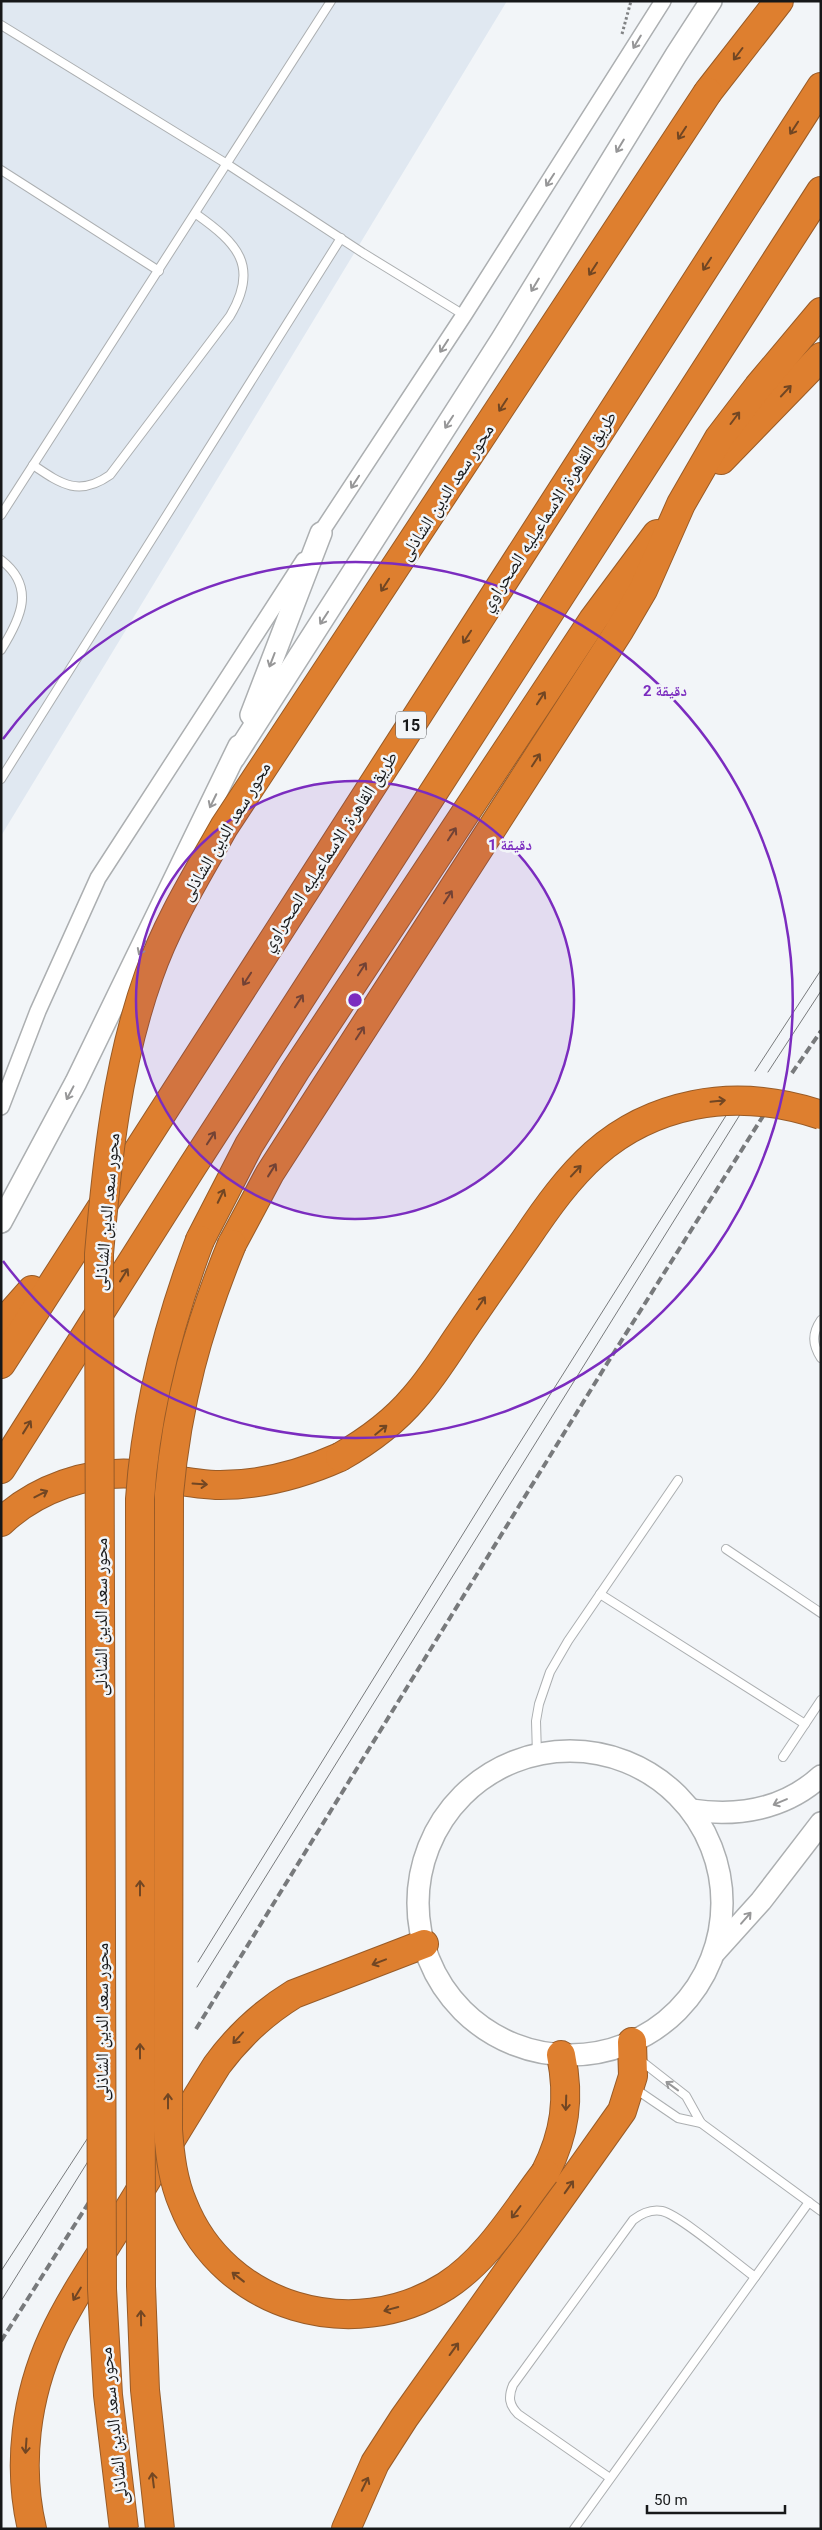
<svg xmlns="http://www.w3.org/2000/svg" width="822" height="2530" font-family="Roboto,'Noto Naskh Arabic',sans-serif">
<rect width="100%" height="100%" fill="#f2f5f8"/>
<path fill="#e0e8f1" d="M1,1H507L1,836Z"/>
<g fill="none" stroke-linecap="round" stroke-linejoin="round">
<defs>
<g id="lane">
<path d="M1,25L227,164L363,253L464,315"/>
<path d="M1,170L159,271"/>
<path d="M33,465C61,484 79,497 110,475L230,316C260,266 237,243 196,214"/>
<path d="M1,515L331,1"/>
<path d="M1,560C36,587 21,618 1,650"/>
<path d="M1,779L341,238"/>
<path d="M821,1320C812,1333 812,1344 821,1358"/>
<path d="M726,1549L821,1613"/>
<path d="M600,1594L805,1724"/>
<path d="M537,1755L536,1721L539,1704L550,1672L568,1641L678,1480"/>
<path d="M783,1757L821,1700"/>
<path d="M640,2060L686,2096L701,2123L821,2211"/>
<path d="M634,2088L678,2118L701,2123"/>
<path d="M610,2478L518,2414C509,2405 508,2397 513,2385L633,2220C642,2213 651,2209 662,2211C680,2215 737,2264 755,2277"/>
<path d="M574,2529L809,2202"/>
</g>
<g id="street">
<path d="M316,540L464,315L663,1"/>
<path d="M1,1107L38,1011L98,878L304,560"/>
</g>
<g id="secondary">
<path d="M251,715L321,533"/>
<path d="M234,758L502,339L676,55L711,1"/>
<path d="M1,1222L76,1082L239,746"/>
<circle cx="570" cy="1903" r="152"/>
<path d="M691,1810C738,1817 785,1809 821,1776"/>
<path d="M715,1952L761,1901L821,1823"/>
</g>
<g id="highway">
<path d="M708,92L779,1"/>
<path d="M721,460L821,357"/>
<path d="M200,1240L249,1145L295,1071L593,620L657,534"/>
<path d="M232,1244L270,1173L619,631L643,590L681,504L719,438L758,387L821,312"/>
<path d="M1,1325L32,1290"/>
<path d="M1,1364L821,87"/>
<path d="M1,1469L192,1167L821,191"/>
<path d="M1,1522C36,1489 89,1470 137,1474C165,1477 192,1485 220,1485C262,1485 302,1474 340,1457"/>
<path d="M545,2173C565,2134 570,2098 561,2055"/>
<path d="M32,2529C17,2465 26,2396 53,2337C72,2296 99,2258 122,2220C154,2168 185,2116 217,2065C239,2035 263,2013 294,1994L424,1944"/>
<path d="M346,2529L375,2463L404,2418L622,2111L633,2076L632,2042"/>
</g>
</defs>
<use href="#lane" stroke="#acafb1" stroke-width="10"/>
<use href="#street" stroke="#acafb1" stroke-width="18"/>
<use href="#secondary" stroke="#acafb1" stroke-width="24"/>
<use href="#highway" stroke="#985b27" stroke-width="30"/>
<path stroke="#808284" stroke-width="3" stroke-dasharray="2.5 2.5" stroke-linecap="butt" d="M622,34L631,1"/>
<use href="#lane" stroke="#fff" stroke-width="8"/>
<use href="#street" stroke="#fff" stroke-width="15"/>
<use href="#secondary" stroke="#fff" stroke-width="21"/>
<use href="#highway" stroke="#de7f2f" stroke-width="28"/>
<g stroke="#787a7c" stroke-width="1">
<path d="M755,1071L821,970"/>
<path d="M768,1072L821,991"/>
<path d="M198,1962L502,1471L727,1114"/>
<path d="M197,1987L741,1113"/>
<path d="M1,2271L93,2130"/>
<path d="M1,2301L92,2155"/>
</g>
<g stroke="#787a7c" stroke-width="4" stroke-dasharray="8 4" stroke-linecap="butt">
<path d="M792,1073L821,1031"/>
<path d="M196,2029L608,1362L765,1113"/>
<path d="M1,2341L93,2196"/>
</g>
<defs>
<g id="highway-bridge">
<path d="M232,1244C198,1327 177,1403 169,1494L168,2130C170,2156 173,2181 183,2204C224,2308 353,2345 446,2286C488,2259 515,2212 545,2173"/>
<path d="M340,1457C368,1441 393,1423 414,1398C430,1380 443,1360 456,1340C479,1306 502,1273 525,1240C570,1173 610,1122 694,1105C738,1096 779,1101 821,1115"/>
<path d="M124,2529L108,2395L102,2289L99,1254C107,1161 117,1064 149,975C167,923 197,875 224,827L708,92"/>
<path d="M160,2529L145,2390L141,2286L140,1499C146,1409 168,1325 200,1240"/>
</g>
</defs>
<use href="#highway-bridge" stroke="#985b27" stroke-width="30" stroke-linecap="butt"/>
<use href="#highway-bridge" stroke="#de7f2f" stroke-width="28"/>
</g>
<defs><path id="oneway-shaft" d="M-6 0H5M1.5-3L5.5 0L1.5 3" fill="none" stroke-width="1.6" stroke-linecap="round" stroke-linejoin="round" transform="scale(1.25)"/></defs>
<g stroke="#979798">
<use href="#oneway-shaft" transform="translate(637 42) rotate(121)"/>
<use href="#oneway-shaft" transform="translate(620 146) rotate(121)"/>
<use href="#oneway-shaft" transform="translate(550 180) rotate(123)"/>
<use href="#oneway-shaft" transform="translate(535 285) rotate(121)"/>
<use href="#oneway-shaft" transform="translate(444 346) rotate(123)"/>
<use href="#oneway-shaft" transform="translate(449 422) rotate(123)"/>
<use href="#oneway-shaft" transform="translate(355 482) rotate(123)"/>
<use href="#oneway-shaft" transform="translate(324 618) rotate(123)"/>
<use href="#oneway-shaft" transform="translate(272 660) rotate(111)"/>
<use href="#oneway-shaft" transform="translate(213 801) rotate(116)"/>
<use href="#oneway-shaft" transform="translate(142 948) rotate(116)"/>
<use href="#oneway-shaft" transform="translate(70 1093) rotate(118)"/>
<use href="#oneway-shaft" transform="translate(780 1802) rotate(157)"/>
<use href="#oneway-shaft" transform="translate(746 1918) rotate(-49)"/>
<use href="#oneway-shaft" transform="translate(672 2086) rotate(-144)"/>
</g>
<g stroke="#714623">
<use href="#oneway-shaft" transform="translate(738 54) rotate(127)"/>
<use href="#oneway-shaft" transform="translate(794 128) rotate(123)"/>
<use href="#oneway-shaft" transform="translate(682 133) rotate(123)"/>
<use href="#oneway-shaft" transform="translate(707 264) rotate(123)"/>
<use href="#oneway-shaft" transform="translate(593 269) rotate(123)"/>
<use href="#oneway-shaft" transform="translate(786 391) rotate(-47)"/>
<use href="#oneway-shaft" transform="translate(503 405) rotate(123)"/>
<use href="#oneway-shaft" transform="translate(735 418) rotate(-53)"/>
<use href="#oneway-shaft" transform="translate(385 585) rotate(123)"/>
<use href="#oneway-shaft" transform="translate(467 637) rotate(123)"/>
<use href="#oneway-shaft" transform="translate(541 698) rotate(-57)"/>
<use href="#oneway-shaft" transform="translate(536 760) rotate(-57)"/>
<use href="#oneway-shaft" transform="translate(452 834) rotate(-57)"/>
<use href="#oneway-shaft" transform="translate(448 897) rotate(-57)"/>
<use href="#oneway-shaft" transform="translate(362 969) rotate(-57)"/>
<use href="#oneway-shaft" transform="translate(247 979) rotate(123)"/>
<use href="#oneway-shaft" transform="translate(299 1001) rotate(-57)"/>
<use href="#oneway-shaft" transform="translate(360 1033) rotate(-57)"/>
<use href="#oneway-shaft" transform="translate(718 1101) rotate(-6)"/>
<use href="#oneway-shaft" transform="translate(211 1138) rotate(-57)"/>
<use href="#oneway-shaft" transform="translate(272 1170) rotate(-58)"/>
<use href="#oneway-shaft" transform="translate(576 1171) rotate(-47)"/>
<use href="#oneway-shaft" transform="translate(221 1196) rotate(-64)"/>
<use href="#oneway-shaft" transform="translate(124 1275) rotate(-58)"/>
<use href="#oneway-shaft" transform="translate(481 1303) rotate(-56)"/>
<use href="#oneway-shaft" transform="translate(27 1427) rotate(-58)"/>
<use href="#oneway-shaft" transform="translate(381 1430) rotate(-39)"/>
<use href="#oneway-shaft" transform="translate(200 1484) rotate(4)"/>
<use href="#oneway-shaft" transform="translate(41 1494) rotate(-27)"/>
<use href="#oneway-shaft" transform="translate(140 1888) rotate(-90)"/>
<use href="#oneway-shaft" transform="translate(379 1962) rotate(159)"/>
<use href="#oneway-shaft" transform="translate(238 2038) rotate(132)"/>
<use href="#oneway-shaft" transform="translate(140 2051) rotate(-90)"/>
<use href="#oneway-shaft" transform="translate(168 2101) rotate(-90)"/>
<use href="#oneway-shaft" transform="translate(566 2103) rotate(92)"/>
<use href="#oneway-shaft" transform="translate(569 2187) rotate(-55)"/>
<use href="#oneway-shaft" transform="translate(516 2212) rotate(127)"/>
<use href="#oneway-shaft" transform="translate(238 2277) rotate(-142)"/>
<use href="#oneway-shaft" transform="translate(77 2294) rotate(121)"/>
<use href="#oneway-shaft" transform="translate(391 2309) rotate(165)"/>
<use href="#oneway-shaft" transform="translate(141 2318) rotate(-91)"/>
<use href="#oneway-shaft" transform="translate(454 2349) rotate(-54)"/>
<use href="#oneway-shaft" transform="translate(26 2446) rotate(94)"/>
<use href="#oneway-shaft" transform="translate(153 2480) rotate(-97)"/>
<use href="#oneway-shaft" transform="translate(365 2484) rotate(-64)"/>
</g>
<circle cx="355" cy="1000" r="219" fill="#7b2cbf" fill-opacity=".12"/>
<g fill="none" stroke="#7b2cbf" stroke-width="2.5">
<circle cx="355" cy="1000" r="219"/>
<path d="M3 739A438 438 0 1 1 3 1261"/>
</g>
<g text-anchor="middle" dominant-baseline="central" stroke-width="5" stroke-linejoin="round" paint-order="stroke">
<rect fill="#f2f5f8" stroke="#595a5c" stroke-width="1" x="396" y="711.5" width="30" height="27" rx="4"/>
<g font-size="16" font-weight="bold" fill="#171819">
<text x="411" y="725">15</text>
</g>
<g font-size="18" fill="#171819" stroke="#f2f5f8">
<text transform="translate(446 492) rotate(-57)">محور سعد الدين الشاذلى</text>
<text transform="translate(548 511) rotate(-57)">طريق القاهرة, الاسماعيليه الصحراوي</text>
<text transform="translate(225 831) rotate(-59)">محور سعد الدين الشاذلى</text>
<text transform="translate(329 851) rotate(-57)">طريق القاهرة, الاسماعيليه الصحراوي</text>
<text transform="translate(106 1212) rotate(-85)">محور سعد الدين الشاذلى</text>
<text transform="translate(100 1617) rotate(-90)">محور سعد الدين الشاذلى</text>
<text transform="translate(101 2022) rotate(-90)">محور سعد الدين الشاذلى</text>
<text transform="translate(113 2426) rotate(-96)">محور سعد الدين الشاذلى</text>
</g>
</g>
<circle cx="355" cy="1000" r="8" fill="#7b2cbf" stroke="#f2f5f8" stroke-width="2.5"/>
<g font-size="15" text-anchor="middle" font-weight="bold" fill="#7b2cbf" stroke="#f2f5f8" stroke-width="5" stroke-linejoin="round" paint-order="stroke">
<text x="665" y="696">2 دقيقة</text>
<text x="510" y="850">1 دقيقة</text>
</g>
<rect width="822" height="2530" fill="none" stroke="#171819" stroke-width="5"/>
<path d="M647 2505v8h138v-8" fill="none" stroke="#171819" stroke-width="2.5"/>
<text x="654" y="2505" font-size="15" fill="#171819" stroke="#f2f5f8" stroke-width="4" paint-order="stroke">50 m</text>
</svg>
